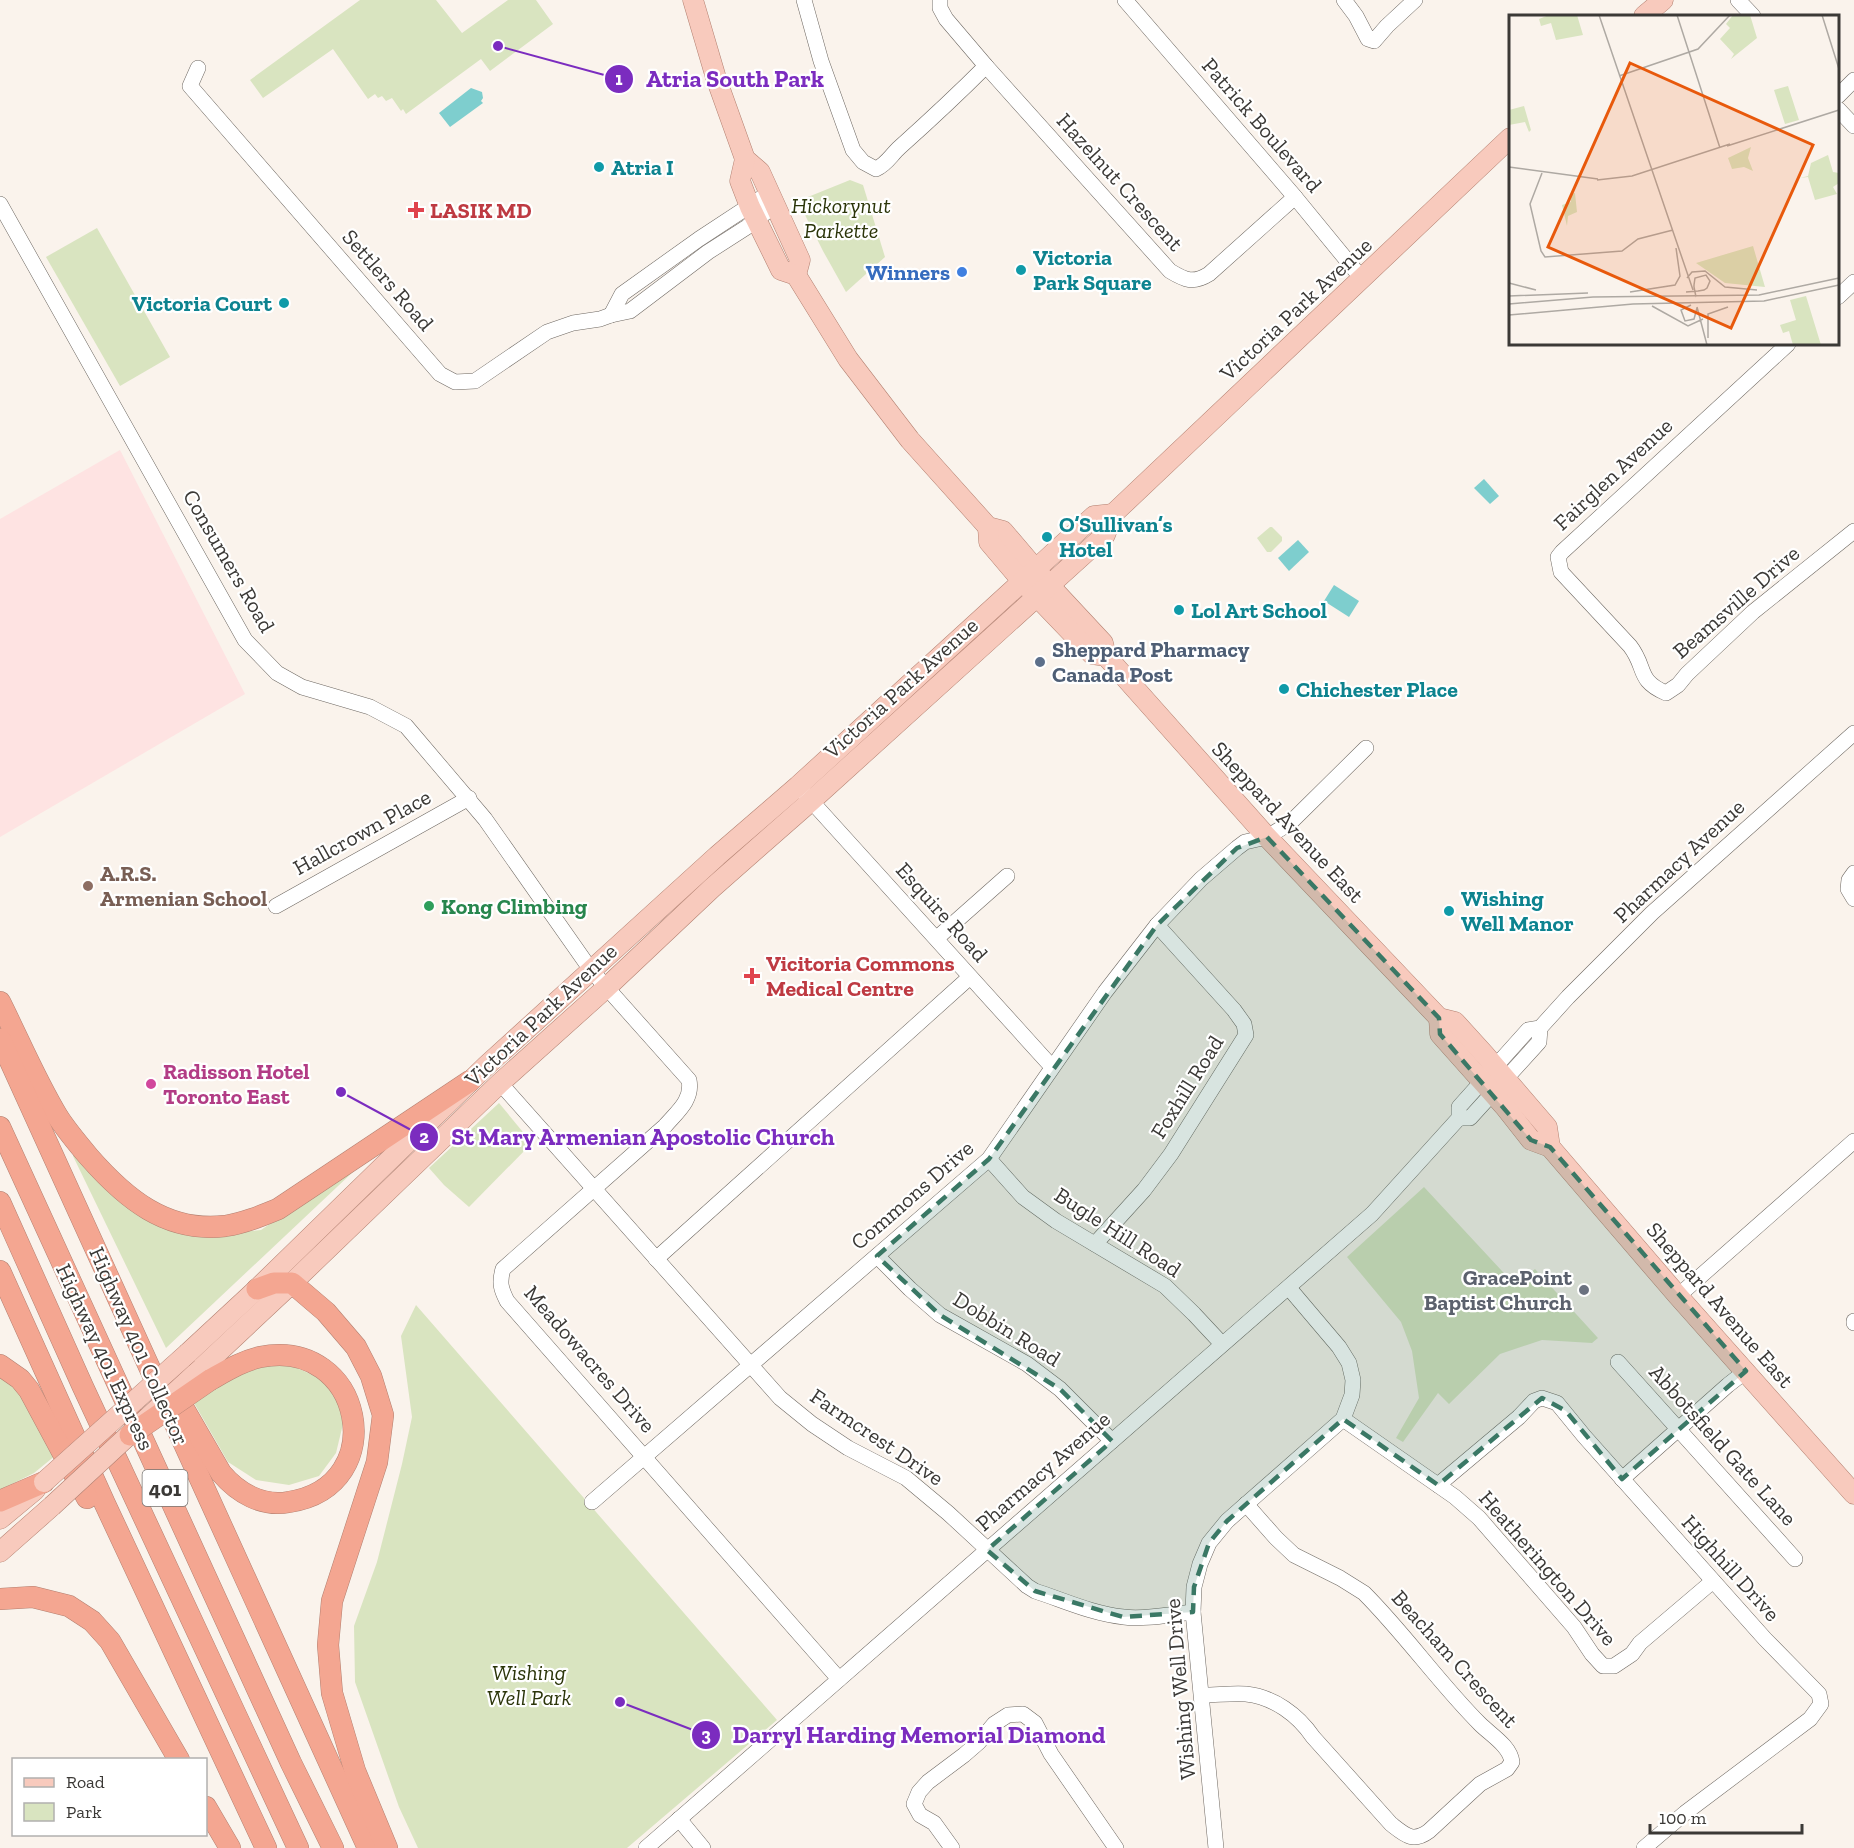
<svg xmlns="http://www.w3.org/2000/svg" width="1854" height="1848" font-family="'Zilla Slab',serif">
<rect width="100%" height="100%" fill="#faf3ec"/>
<path fill="#fee3e2" d="M120,450L245,694L0,837V519Z"/>
<g fill="#d9e4c0">
<path d="M360,0H436L462,33L508,0H536L553,24L490,71L481,59L406,114L403,109L401,111L392,98L386,101L382,96L378,98L375,94L368,99L333,49L263,98L250,80Z"/>
<path d="M850,180L863,185L885,257L846,292L823,251L798,201Z"/>
<path d="M97,228L170,357L120,386L46,257Z"/>
<path d="M1270,527H1272L1282,537V541L1271,552H1267L1257,538Z"/>
<path d="M499,1103L532,1143L469,1207L444,1185L429,1168Z"/>
<path d="M77,1149L121,1201L224,1234L261,1230L372,1154L166,1348L73,1156Z"/>
<path d="M1424,1187L1515,1285L1535,1269L1598,1338L1592,1343L1542,1340L1500,1354L1449,1404L1438,1393L1403,1442L1396,1438L1419,1398L1412,1351L1401,1322L1347,1257Z"/>
<path d="M416,1305L777,1720L627,1848H418L399,1807L355,1682L354,1626L377,1562L402,1464L412,1417L401,1336Z"/>
<path d="M281,1360L335,1386L343,1424L336,1453L319,1476L289,1485L256,1480L228,1462L194,1403L241,1368Z"/>
<path d="M0,1374L17,1388L56,1455L34,1473L0,1490Z"/>
</g>
<g fill="#7ecece">
<path d="M471,88L482,92L483,98L481,101L483,103L450,127L439,113Z"/>
<path d="M1484,479L1499,496L1490,504L1474,488Z"/>
<path d="M1298,540L1309,552L1289,571L1278,558Z"/>
<path d="M1334,585L1359,601L1349,617L1324,601Z"/>
</g>
<g fill="none" stroke-linecap="round" stroke-linejoin="round">
<defs>
<g id="minor">
<path d="M804,0L821,61L853,150L863,162L876,169C887,164 891,155 900,147C929,121 958,94 986,66"/>
<path d="M940,0V8L946,19L986,66L1170,271C1185,280 1193,284 1209,274L1295,197"/>
<path d="M1125,0L1295,197L1363,280"/>
<path d="M1344,0L1356,16L1368,39L1374,41L1387,26L1415,0"/>
<path d="M1738,0L1753,16"/>
<path d="M198,68L190,86L440,374L455,382L475,381L547,332L573,323L600,319L611,315L630,311L708,252L747,227L774,206"/>
<path d="M1838,96L1854,80"/>
<path d="M1838,109L1854,126"/>
<path d="M0,204L245,640L277,673L302,687L370,707L406,726L485,819L591,970L689,1080C693,1100 677,1112 665,1126L503,1269C499,1283 501,1289 507,1301L839,1679"/>
<path d="M1838,297L1854,282"/>
<path d="M611,315L622,294L699,239L769,193"/>
<path d="M1788,344L1562,552L1558,557L1561,572L1630,646C1647,668 1636,680 1666,693L1678,685L1687,674L1753,612L1854,531"/>
<path d="M804,793L1052,1067"/>
<path d="M1854,873L1849,880L1848,889L1854,899"/>
<path d="M276,906L469,798"/>
<path d="M937,938L1007,876"/>
<path d="M500,1083L780,1398L812,1424L848,1448L906,1478L948,1513L1027,1586L1035,1591C1063,1600 1093,1614 1124,1617C1146,1620 1171,1614 1193,1612"/>
<path d="M1459,1118H1470L1539,1042L1540,1028"/>
<path d="M989,1159L1023,1197L1056,1221L1165,1286L1194,1314L1222,1344"/>
<path d="M1095,1244L1144,1190L1171,1154L1246,1035L1244,1024L1234,1010L1157,925"/>
<path d="M877,1256L910,1289L940,1315L1027,1364L1060,1389L1112,1441"/>
<path d="M656,1259L970,977"/>
<path d="M1678,1296L1854,1141"/>
<path d="M1854,1321V1323"/>
<path d="M1618,1362L1795,1559"/>
<path d="M1343,1419L1455,1497L1479,1518L1574,1627L1592,1654L1603,1666H1614L1632,1654L1640,1643L1713,1581"/>
<path d="M1622,1479L1728,1385L1746,1371"/>
<path d="M1438,1485L1519,1417L1534,1401L1542,1398L1557,1403L1584,1436L1765,1639L1819,1694L1821,1704L1810,1719L1685,1813L1644,1848"/>
<path d="M592,1502L989,1159L1105,992L1157,925L1201,879L1237,848L1245,842L1267,837L1290,823L1366,748"/>
<path d="M1203,1695C1217,1695 1232,1693 1246,1694C1274,1697 1298,1715 1313,1737L1391,1824C1405,1835 1413,1843 1429,1831L1480,1784L1507,1769L1512,1762C1510,1746 1491,1735 1480,1724C1439,1683 1405,1634 1364,1593L1340,1578L1294,1555L1276,1538L1246,1504"/>
<path d="M679,1819L703,1848"/>
<path d="M646,1848L1372,1214L1459,1118V1107L1528,1030L1540,1028L1568,997L1652,913L1854,733"/>
<path d="M952,1848L934,1823L920,1815L914,1804L919,1792L928,1782L964,1755L979,1742L994,1724L1008,1715L1023,1714L1035,1723L1051,1754L1116,1848"/>
<path d="M1216,1848L1193,1612L1194,1587L1200,1564L1209,1543L1227,1521L1343,1419L1352,1395L1353,1380L1349,1363L1339,1347L1289,1288"/>
</g>
<g id="major">
<path d="M693,0L716,78L745,159L760,172L800,260L796,275"/>
<path d="M1644,16L1663,0"/>
<path d="M745,159L740,181L750,207L781,270L796,275L848,359L910,440L988,527L1003,531L1049,585L1103,643L1106,656L1267,837L1439,1018L1455,1022L1485,1055L1547,1127L1550,1147"/>
<path d="M988,527L989,542L1022,581L1092,654L1106,656"/>
<path d="M1439,1018L1440,1034L1505,1107L1531,1140L1550,1147L1678,1296L1854,1494"/>
<path d="M188,1353L257,1289L486,1066L717,856L798,786L1094,516L1113,514"/>
<path d="M195,1374L292,1283L500,1083L606,988L712,888L811,801L1105,535L1113,514L1510,138"/>
<path d="M0,1519L35,1490"/>
<path d="M0,1552L52,1506"/>
</g>
<g id="highway">
<path d="M0,1002C19,1040 36,1081 58,1117C67,1131 78,1144 89,1157C125,1198 166,1233 225,1226C244,1223 261,1216 278,1209L470,1081"/>
<path d="M0,1039L368,1848"/>
<path d="M0,1127L291,1763L333,1848"/>
<path d="M0,1202L83,1387L298,1848"/>
<path d="M0,1271L105,1504L266,1848"/>
<path d="M257,1289L274,1283H292L326,1312L356,1347L371,1376L383,1415L377,1462L332,1601L328,1645L332,1693L355,1771L387,1848"/>
<path d="M0,1365L20,1379L29,1390L87,1498"/>
<path d="M173,1390L221,1473C238,1493 262,1507 289,1502C393,1486 363,1336 260,1357C242,1361 226,1371 210,1380"/>
<path d="M0,1501L44,1482"/>
<path d="M0,1599L33,1597L69,1606L92,1621L110,1641L179,1760"/>
<path d="M206,1807L230,1848"/>
</g>
</defs>
<use href="#minor" stroke="#6e6862" stroke-width="16"/>
<use href="#major" stroke="#b38071" stroke-width="21"/>
<use href="#highway" stroke="#b38071" stroke-width="22"/>
<use href="#minor" stroke="#fff" stroke-width="15"/>
<use href="#major" stroke="#f8cabd" stroke-width="20"/>
<use href="#highway" stroke="#f4a691" stroke-width="21"/>
<defs>
<g id="major-bridge">
<path d="M44,1482L188,1353"/>
<path d="M52,1506L195,1374"/>
</g>
<path id="highway-bridge" d="M130,1435L210,1380"/>
</defs>
<use href="#major-bridge" stroke="#b38071" stroke-width="21" stroke-linecap="butt"/>
<use href="#highway-bridge" stroke="#b38071" stroke-width="22" stroke-linecap="butt"/>
<use href="#major-bridge" stroke="#f8cabd" stroke-width="20"/>
<use href="#highway-bridge" stroke="#f4a691" stroke-width="21"/>
</g>
<path fill="#3a7865" fill-opacity="0.2" stroke="#3a7865" stroke-width="4.5" stroke-dasharray="12 8" stroke-linejoin="round" d="M1267,837L1439,1018L1440,1034L1531,1140L1550,1147L1746,1371L1622,1479L1566,1411L1542,1398L1438,1485L1343,1419L1227,1521L1209,1543L1194,1587L1193,1612L1123,1617L1035,1591L987,1550L1112,1441L1060,1389L940,1315L877,1256L989,1159L1157,925L1237,848Z"/>
<g fill="#0f9aa8" stroke="#fff" stroke-width="2">
<circle cx="599" cy="167" r="6"/>
<circle cx="1021" cy="270" r="6"/>
<circle cx="284" cy="303" r="6"/>
<circle cx="1047" cy="537" r="6"/>
<circle cx="1179" cy="610" r="6"/>
<circle cx="1284" cy="689" r="6"/>
<circle cx="1449" cy="911" r="6"/>
</g>
<g fill="#e0444e" stroke="#fff" stroke-width="2">
<path d="M413 201h6v6h6v6h-6v6h-6v-6h-6v-6h6z"/>
<path d="M749 967h6v6h6v6h-6v6h-6v-6h-6v-6h6z"/>
</g>
<circle fill="#3f7fe0" stroke="#fff" stroke-width="2" cx="962" cy="272" r="6"/>
<circle fill="#5c6f8a" stroke="#fff" stroke-width="2" cx="1040" cy="662" r="6"/>
<circle fill="#8d6e63" stroke="#fff" stroke-width="2" cx="88" cy="886" r="6"/>
<circle fill="#2e9e5b" stroke="#fff" stroke-width="2" cx="429" cy="906" r="6"/>
<circle fill="#d1479c" stroke="#fff" stroke-width="2" cx="151" cy="1084" r="6"/>
<circle fill="#6b7280" stroke="#fff" stroke-width="2" cx="1584" cy="1290" r="6"/>
<g text-anchor="middle" dominant-baseline="central" stroke-width="4.5" stroke-linejoin="round" paint-order="stroke">
<rect fill="#fff" stroke="#767472" stroke-width="1.5" x="142.5" y="1470" width="45" height="36" rx="4.5"/>
<g font-size="21" font-weight="bold" fill="#3b3936">
<text x="165" y="1488">401</text>
</g>
<g font-size="22" fill="#3b3936" stroke="#fff">
<text transform="translate(1262 125) rotate(49)">Patrick Boulevard</text>
<text transform="translate(1120 182) rotate(48)">Hazelnut Crescent</text>
<text transform="translate(388 280) rotate(49)">Settlers Road</text>
<text transform="translate(1296 309) rotate(-43)">Victoria Park Avenue</text>
<text transform="translate(1613 474) rotate(-43)">Fairglen Avenue</text>
<text transform="translate(229 561) rotate(60)">Consumers Road</text>
<text transform="translate(1736 602) rotate(-41)">Beamsville Drive</text>
<text transform="translate(901 688) rotate(-42)">Victoria Park Avenue</text>
<text transform="translate(1288 822) rotate(47)">Sheppard Avenue East</text>
<text transform="translate(362 832) rotate(-29)">Hallcrown Place</text>
<text transform="translate(1679 861) rotate(-43)">Pharmacy Avenue</text>
<text transform="translate(942 912) rotate(48)">Esquire Road</text>
<text transform="translate(541 1015) rotate(-43)">Victoria Park Avenue</text>
<text transform="translate(1187 1087) rotate(-58)">Foxhill Road</text>
<text transform="translate(912 1195) rotate(-41)">Commons Drive</text>
<text transform="translate(1118 1232) rotate(33)">Bugle Hill Road</text>
<text transform="translate(1720 1305) rotate(49)">Sheppard Avenue East</text>
<text transform="translate(1007 1329) rotate(32)">Dobbin Road</text>
<text transform="translate(139 1346) rotate(66)">Highway 401 Collector</text>
<text transform="translate(105 1357) rotate(65)">Highway 401 Express</text>
<text transform="translate(590 1359) rotate(49)">Meadowacres Drive</text>
<text transform="translate(877 1437) rotate(34)">Farmcrest Drive</text>
<text transform="translate(1723 1445) rotate(48)">Abbotsfield Gate Lane</text>
<text transform="translate(1043 1471) rotate(-41)">Pharmacy Avenue</text>
<text transform="translate(1548 1568) rotate(49)">Heatherington Drive</text>
<text transform="translate(1731 1568) rotate(48)">Highhill Drive</text>
<text transform="translate(1455 1659) rotate(48)">Beacham Crescent</text>
<text transform="translate(1180 1689) rotate(-95)">Wishing Well Drive</text>
</g>
<g font-size="22" font-weight="bold" fill="#0d838f" stroke="#fff" text-anchor="start">
<text x="611" y="167">Atria I</text>
<text x="1033" y="257">Victoria<tspan x="1033" dy="25">Park Square</tspan></text>
<text x="272" y="303" text-anchor="end">Victoria Court</text>
<text x="1059" y="524">O’Sullivan’s<tspan x="1059" dy="25">Hotel</tspan></text>
<text x="1191" y="610">Lol Art School</text>
<text x="1296" y="689">Chichester Place</text>
<text x="1461" y="898">Wishing<tspan x="1461" dy="25">Well Manor</tspan></text>
</g>
<g font-size="22" font-style="italic" fill="#2b3509" stroke="#fff">
<text x="841" y="205">Hickorynut<tspan x="841" dy="25">Parkette</tspan></text>
<text x="529" y="1672">Wishing<tspan x="529" dy="25">Well Park</tspan></text>
</g>
<g font-size="22" font-weight="bold" fill="#be3a42" stroke="#fff" text-anchor="start">
<text x="430" y="210">LASIK MD</text>
<text x="766" y="963">Vicitoria Commons<tspan x="766" dy="25">Medical Centre</tspan></text>
</g>
<g font-size="22" font-weight="bold" fill="#366cbe" stroke="#fff" text-anchor="end">
<text x="950" y="272">Winners</text>
</g>
<g font-size="22" font-weight="bold" fill="#4e5e75" stroke="#fff" text-anchor="start">
<text x="1052" y="649">Sheppard Pharmacy<tspan x="1052" dy="25">Canada Post</tspan></text>
</g>
<g font-size="22" font-weight="bold" fill="#785e54" stroke="#fff" text-anchor="start">
<text x="100" y="873">A.R.S.<tspan x="100" dy="25">Armenian School</tspan></text>
</g>
<g font-size="22" font-weight="bold" fill="#27864d" stroke="#fff" text-anchor="start">
<text x="441" y="906">Kong Climbing</text>
</g>
<g font-size="22" font-weight="bold" fill="#b23c85" stroke="#fff" text-anchor="start">
<text x="163" y="1071">Radisson Hotel<tspan x="163" dy="25">Toronto East</tspan></text>
</g>
<g font-size="22" font-weight="bold" fill="#5b616d" stroke="#fff" text-anchor="end">
<text x="1572" y="1277">GracePoint<tspan x="1572" dy="25">Baptist Church</tspan></text>
</g>
</g>
<g transform="translate(1509 15)">
<rect width="330" height="330" fill="#faf3ec"/>
<path d="M40,0H68L74,20L47,25L42,8L32,11L30,4ZM224,0H241L248,23L222,44L225,39L211,24L221,13L217,9ZM279,71L290,105L276,109L265,75ZM15,91L22,115L20,117L16,107L0,110V95ZM242,132L239,143L244,156L235,152L223,154L219,143ZM319,140L324,157L330,158V168L324,172L328,179L306,185L299,162L291,163L299,161L302,148ZM66,178L68,197L59,201L58,211L53,190L62,187L61,179ZM244,231L256,272L216,268L187,248ZM297,281L312,330H284L280,316L274,318L271,310L287,305L281,285Z" fill="#d9e4c0"/>
<path fill="none" stroke="#aea9a3" stroke-width="1.5" d="M90,0L184,275M168,0L211,133M313,0L330,54M110,61L189,34L221,0M218,131L330,95M0,152L89,164M33,158L21,189L32,236L36,242L113,236L129,224L164,215M88,165L123,161L221,129M178,263L183,257L196,256L216,272L248,275M0,268L27,275M121,277L166,270L171,261L167,233M177,277L189,276L195,275L198,273L201,266L197,260L186,263L185,270V272L187,282M0,281L79,278M0,289L84,282L250,280L330,263M182,290L172,295L176,306L185,304L188,293M143,291L179,311L194,304M188,292L198,330M0,300L124,289L255,286L330,270M199,323V299L219,292"/>
<path fill="#e8590c" fill-opacity="0.15" stroke="#e8590c" stroke-width="3" d="M121,48L304,130L222,313L39,232Z"/>
<rect width="330" height="330" fill="none" stroke="#3b3936" stroke-width="3"/>
</g>
<path fill="none" stroke="#7b2cbf" stroke-width="2" d="M498 46L619 79M341 1092L424 1137M620 1702L706 1735"/>
<g fill="#7b2cbf" stroke="#fff" stroke-width="2">
<circle cx="498" cy="46" r="6"/>
<circle cx="341" cy="1092" r="6"/>
<circle cx="620" cy="1702" r="6"/>
<circle cx="619" cy="79" r="15"/>
<circle cx="424" cy="1137" r="15"/>
<circle cx="706" cy="1735" r="15"/>
</g>
<g font-size="18" text-anchor="middle" font-weight="bold" fill="#fff">
<text x="619" y="85">1</text>
<text x="424" y="1143">2</text>
<text x="706" y="1741">3</text>
</g>
<g font-size="24" text-anchor="middle" font-weight="bold" fill="#7b2cbf" stroke="#fff" stroke-width="4.5" stroke-linejoin="round" paint-order="stroke">
<text x="735" y="87">Atria South Park</text>
<text x="643" y="1145">St Mary Armenian Apostolic Church</text>
<text x="919" y="1743">Darryl Harding Memorial Diamond</text>
</g>
<rect x="12" y="1758" width="195" height="78" fill="#ffffff" stroke="#b1b0af" stroke-width="1.5"/>
<rect x="24" y="1778" width="30" height="9" fill="#f8cabd" stroke="#b1b0af" stroke-width="1.5"/>
<text x="66" y="1788" font-size="18" fill="#3b3936">Road</text>
<rect x="24" y="1803" width="30" height="18" fill="#d9e4c0" stroke="#b1b0af" stroke-width="1.5"/>
<text x="66" y="1818" font-size="18" fill="#3b3936">Park</text>
<path d="M1650 1824v9h152v-9" fill="none" stroke="#3b3936" stroke-width="3"/>
<text x="1659" y="1824" font-size="18" fill="#3b3936" stroke="#ffffff" stroke-width="4.5" paint-order="stroke">100 m</text>
</svg>
